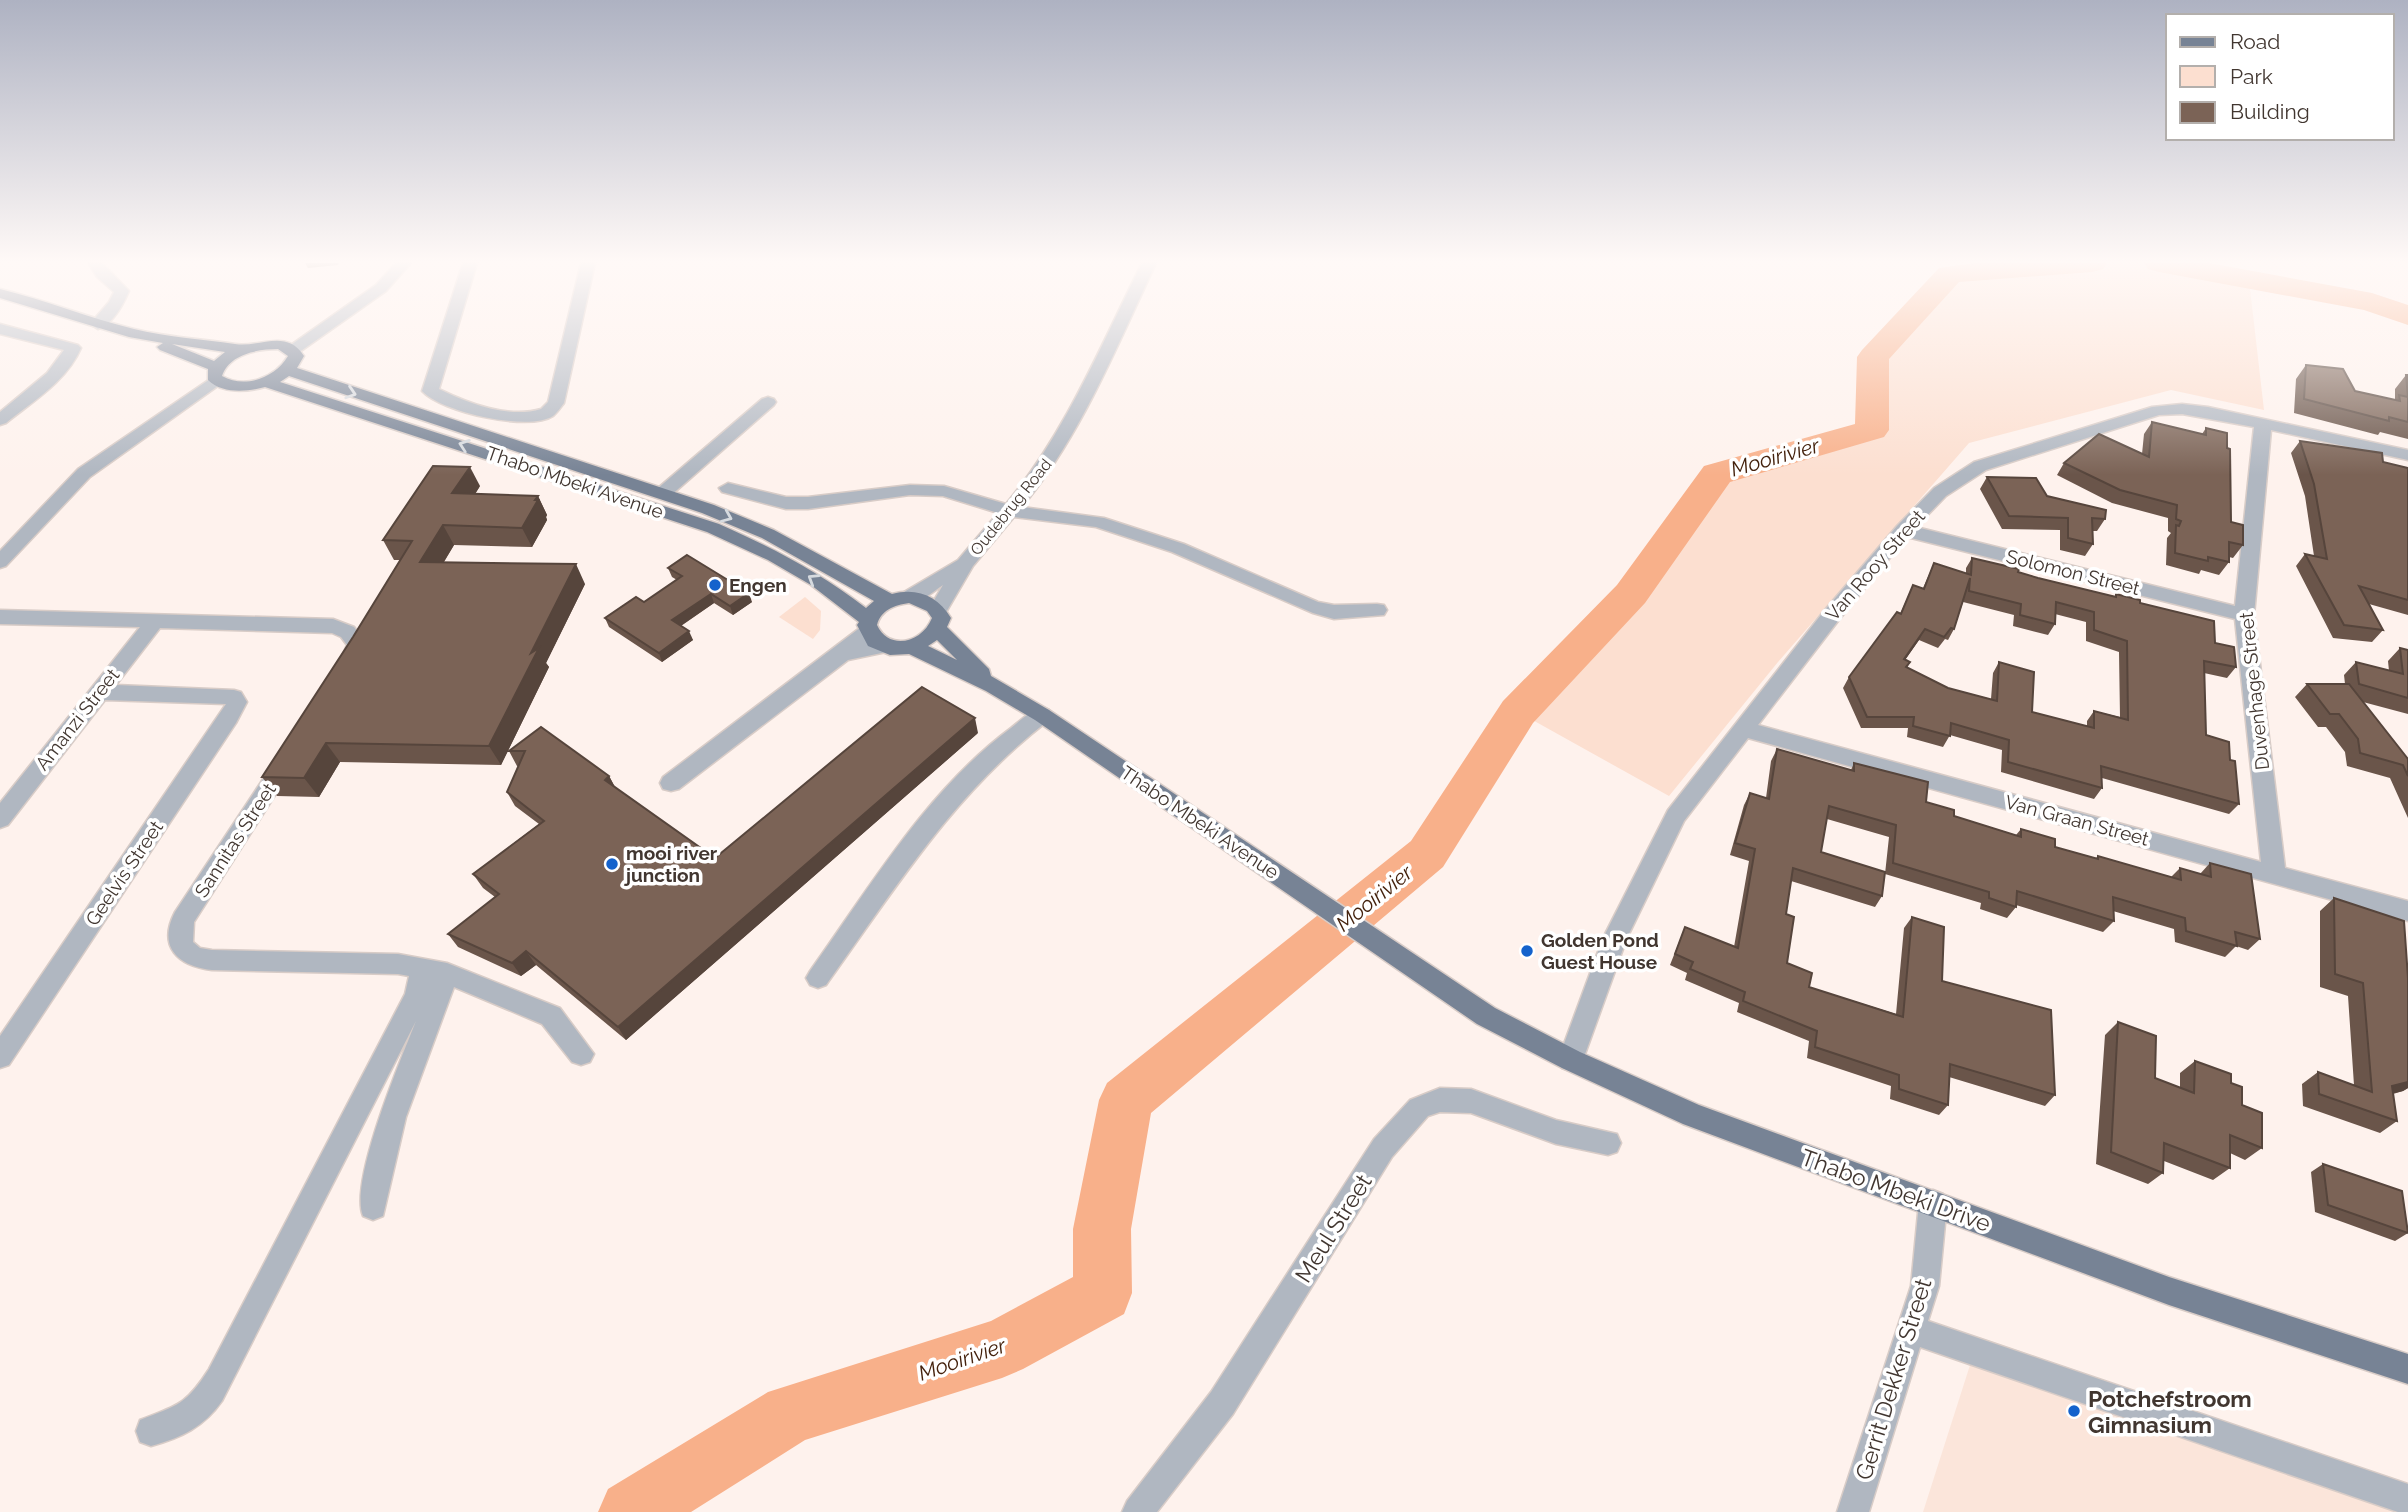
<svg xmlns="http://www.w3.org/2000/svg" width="2408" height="1512" font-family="Raleway,sans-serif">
<rect width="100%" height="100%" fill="#fef2ed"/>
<path fill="#fbe5da" d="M1979,1337L2408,1484V1512H1923Z"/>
<g fill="#fcdfd0">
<path d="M2092,263H2159L2249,280L2264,410L2171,390L1969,443L1778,662L1669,796L1518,712L1631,594L1717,474L1872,430L1873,357L1950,274Z"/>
<path d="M805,597L821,611L820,630L813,639L779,617Z"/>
</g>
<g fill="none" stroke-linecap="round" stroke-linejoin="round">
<g fill="#f8b08a" fill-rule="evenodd">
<path d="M1975,263H2107L2103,269L2092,272L1959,282L1889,359V430L1884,437L1730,482L1645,603L1533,723L1443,867L1151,1113L1131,1229L1132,1293L1124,1314L1023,1369L1002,1378L805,1440L691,1512H598L608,1489L768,1392L991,1321L1073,1277V1229L1099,1100L1107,1083L1411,841L1503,701L1617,585L1704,466L1855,424L1857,357L1862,350L1939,268Z"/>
<path d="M2144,263H2209L2372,293L2408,305V325L2364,310L2159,272L2148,269Z"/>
</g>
<defs>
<g id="minor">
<path d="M88,263H102L129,291C123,305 113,324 98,329L90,324L109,302L114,292L97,277Z"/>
<path d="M396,263H411L386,291L298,353H288L285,350L288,347L376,285Z"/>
<path d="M463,263H477L439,389C468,403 508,419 541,409L548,402L581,263H595L564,403C561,407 557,413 553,416C529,432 441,412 422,391Z"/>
<path d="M1142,263H1156C1117,346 1081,436 1022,507L1104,518L1184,544L1318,602L1334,605L1377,604L1384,605L1387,610L1384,615L1334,619L1313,613L1172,552L1096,527L1014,517L973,566L945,614H931L929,609L943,585C931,593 919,605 904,602L902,597L904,592L958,560L998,513L943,496L910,495L808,509H786L722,492L719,488L728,483L786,497H808L910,485L944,486L1006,504C1065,434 1101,345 1142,263Z"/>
<path d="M0,324L78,345L81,348C67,381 32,402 6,423L0,425V412L47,373L64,350L0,334Z"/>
<path d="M216,375L222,377L224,380L222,383L90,477L6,566L0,568V551L78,469Z"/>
<path d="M768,397L774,399L776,402L774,405L669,497H657L654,493L657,489L762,399Z"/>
<path d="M2182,404L2208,407L2408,450V460L2271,430L2254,615L2285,868L2408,901V921L1748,738L1684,821L1627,938L1580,1068L1571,1071L1562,1068L1558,1060L1603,938L1668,810L1824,611L1897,526L1934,488L1974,462L2152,407ZM2182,414L2254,427L2235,606L1916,527L1946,496L1986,470L2159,415ZM1907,537L2235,619L2261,862L1758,725L1838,621Z"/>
<path d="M0,610L333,619L354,627L367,645L357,666H343L340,661L347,645L341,637L332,633L160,628L116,685L234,690L241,692L247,702L236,723L9,1065L0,1068V1036L226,704L105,700L8,825L0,828V803L140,627L0,624Z"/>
<path d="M868,625L875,627L878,632L869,642L884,639L891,641L894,646L891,651L848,660L679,789L671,791L663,789L660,783L663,777L861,627Z"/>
<path d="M1042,707L1049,710L1052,715L1049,720C954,793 895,889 826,985L818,988L810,985L806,978L810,971C870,887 927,790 1011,728C1021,720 1030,711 1042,707Z"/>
<path d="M284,756L291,758L295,764L194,922L193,942L200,948L212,950L398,954L447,963L560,1008L594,1054L590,1062L581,1065L572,1062L542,1024L454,987L406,1117L383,1216L373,1220L363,1216C349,1182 401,1059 416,1021L222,1401C204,1427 181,1438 151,1446L140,1442L136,1431L140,1420C178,1405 186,1405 209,1369L405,994L409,976L398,974L212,970C178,966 157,947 175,912L277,758Z"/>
<path d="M1440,1088L1471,1089L1556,1120L1617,1134L1621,1143L1617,1152L1608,1155L1556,1144L1471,1113L1440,1112L1428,1116L1392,1157L1233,1414L1157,1512H1122L1127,1501L1211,1392L1374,1139L1410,1100Z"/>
<path d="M1933,1190L1943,1194L1947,1203L1939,1286L1928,1321L2408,1484V1512H2398L1920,1347L1869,1512H1837L1911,1286L1919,1203L1923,1194Z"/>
</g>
<path id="major" d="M0,289C45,300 89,318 134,329C166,337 202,339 235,344C260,348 286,328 304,356L297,368L714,505L774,530L892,594C917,587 938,596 951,618L947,627L989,669L991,676L1049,710L1495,1008L1580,1052L1699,1105L2169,1277L2408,1354V1384L2169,1305L1683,1124L1562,1068L1477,1024L1035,720L986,691L909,654L890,655L868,646L857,625L859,622L811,585L768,560L707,532L265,387C247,392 222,394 208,380V369L160,350L157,347L163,343L129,337L0,298ZM172,344L225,352L214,361ZM278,349L288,356C275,378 245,389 222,376C229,354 258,349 278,349ZM289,376L702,513L762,538L874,601L866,608C819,572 773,548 719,524L280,382ZM909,603L927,611L932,618C922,643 889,651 877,625C881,610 894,605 909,603ZM937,640L957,660L928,646Z"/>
</defs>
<use href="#minor" stroke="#d8ccc7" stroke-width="3"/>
<use href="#major" stroke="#d8ccc7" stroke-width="3"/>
<use href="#minor" fill="#b0b7c1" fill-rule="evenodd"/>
<use href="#major" fill="#778395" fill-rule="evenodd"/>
</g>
<g fill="#6a554a" fill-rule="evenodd">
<path d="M305,263H339L338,265L308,268Z"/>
<path d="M2306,365L2355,391L2395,400V389L2406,375H2408V439L2380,432L2378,435L2294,413L2296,379Z"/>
<path d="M2152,422L2202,434L2206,428L2227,448L2231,522L2243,545L2233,558L2229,557V562L2219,575L2201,570L2199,574L2166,565L2167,538L2171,533L2168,531V518L2112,503L2057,475L2064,463L2142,454L2144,434Z"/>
<path d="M2300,441L2408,468V615L2369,604L2383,630L2372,642L2333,638L2296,566L2305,554L2314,556L2305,496L2291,453Z"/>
<path d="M1987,477L2047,496L2105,519L2097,531H2093V544L2085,556L2060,550V530L2002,529L1980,489Z"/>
<path d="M480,486L475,494L538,496L547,515L546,517L547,520L532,547L454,545L444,562L585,584L546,663L549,667L501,765L340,762L319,797L277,796L262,777L353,637L400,560H394L383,540Z"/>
<path d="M1972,558L2038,578L2114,597L2116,594L2140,603L2215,643L2236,667L2227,678L2204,673L2206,735L2230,760L2239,804L2229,814L2102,778V788L2094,799L2001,772L2002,750L1950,735L1943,747L1907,737L1908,728H1861L1843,688L1849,677L1900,614L1913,585L1923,588L1934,563L1966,573V568ZM1963,602L2014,615L2013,626L2048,635L2055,624V614L2086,622V641L2119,652L2120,717L2094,711L2087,721V726L2032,712L1999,662L1993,673L1991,699L1948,688L1907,668L1910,662L1905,660L1919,640L1938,648L1945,639L1948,640L1954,629Z"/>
<path d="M668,568L752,602L733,615L714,603L681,626L693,640L662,662L609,627L605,618L644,602L677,580L672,577Z"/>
<path d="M2400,648L2408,650V714L2363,702L2408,759V818L2390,778L2347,766L2345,752L2326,727H2318L2295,697L2307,684H2345L2344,675L2356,662L2389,671L2388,661Z"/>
<path d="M541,727L609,776L615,787L715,858L978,733L626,1040L536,965L521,976L458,947L448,934L495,897L483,888L473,874L539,824L515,806L507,792L518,766H517L509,751Z"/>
<path d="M1777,749L1851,770L1854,763L1954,816L2016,835L2021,829L2055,847L2096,858L2098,856L2171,877L2180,868L2200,874L2210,863L2260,939L2248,950L2236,946L2225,957L2175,942L2174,929L2113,911L2114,921L2103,932L2016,905V907L2007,918L1980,909L1981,903L1885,874L1889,837L1827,819L1821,852L1882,896L1875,907L1791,881L1786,914L1787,963L1809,987L1896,1014L1904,928L1912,917L1942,981L2055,1095L2045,1106L1949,1077L1948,1105L1939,1115L1890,1099L1891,1086L1807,1058L1809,1041L1737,1012L1739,1003L1685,980L1687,973L1670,965L1685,927L1734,947L1749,861L1730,855L1744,805L1750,793L1766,798L1771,761Z"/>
<path d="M2334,898L2408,978V1088L2403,1091L2393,1094L2397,1121L2380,1133L2303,1106L2302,1084L2318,1072L2354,1085L2348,996L2320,987V911Z"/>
<path d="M2118,1022L2155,1078L2180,1088V1073L2195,1061L2231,1083L2262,1148L2245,1160L2230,1153V1168L2213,1180L2164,1161L2163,1173L2148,1184L2096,1164L2105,1035Z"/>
<path d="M2323,1164L2408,1233L2395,1241L2315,1212L2311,1172Z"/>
</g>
<g fill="#56453c">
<path d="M470,467L480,486L463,513L452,493Z"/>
<path d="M538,496L547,515L546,517L547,520L532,547L522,528Z"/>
<path d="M443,525L454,545L432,581L420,562Z"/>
<path d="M576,564L585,584L546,663L549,667L501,765L489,746L531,653Z"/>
<path d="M749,593L752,602L733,615L730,606Z"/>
<path d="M711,594L714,603L676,629L672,620Z"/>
<path d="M1925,629L1919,640L1898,670L1904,659Z"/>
<path d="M689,631L693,640L662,662L659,653Z"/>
<path d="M975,718L978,733L626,1040L618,1027Z"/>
<path d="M326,743L340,762L319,797L304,778Z"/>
<path d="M609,776L617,791L605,780Z"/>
<path d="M526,951L536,965L521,976L512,963Z"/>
<path d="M2408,1082V1088L2403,1091L2374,1098L2392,1086Z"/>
</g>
<g fill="#7b6356" stroke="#56453c" stroke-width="2" fill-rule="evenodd">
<path d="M2306,365L2343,369L2355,391L2400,401L2399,395L2408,397L2406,375H2408V422L2389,417V421L2304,399Z"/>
<path d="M2152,422L2206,435V428L2227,433V448L2230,449L2231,522L2243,525V545L2229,542V562L2208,557V561L2175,553L2176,525L2179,526L2181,521L2176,519L2177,505L2120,490L2064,463L2099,434L2149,457Z"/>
<path d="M2300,441L2382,453L2383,462L2408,468V600L2359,586L2383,630L2344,625L2305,554L2327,559L2314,484Z"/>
<path d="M433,466L470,467L452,493L538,496L535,500H538L522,528L443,525L420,562L576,564L531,653L539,648L489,746L326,743L304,778L262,777L353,637L412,541L383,540Z"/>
<path d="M1987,477L2036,478L2047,496L2106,510L2105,519L2092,518L2093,544L2068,538V518L2009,516Z"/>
<path d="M687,555L749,593L730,606L711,594L672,620L689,631L659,653L605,618L636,597L644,602L682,576L668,568Z"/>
<path d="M1972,558L2019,569L2018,572L2038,578L2116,597V594L2140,600V603L2214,621L2215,643L2234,647L2236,667L2204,661L2206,735L2229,742L2230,760L2235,761L2239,804L2101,766L2102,788L2008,762L2009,740L1951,723L1950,736L1913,726L1914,717H1867L1849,677L1897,612L1901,614L1913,585L1924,589L1934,563L1971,575ZM1970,578L1969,591L2021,604L2020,615L2055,624L2056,602L2094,612V630L2127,641L2128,720L2094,711V728L2032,712L2034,672L1999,662L1997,701L1948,688L1906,667L1910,662L1904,659L1925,629L1944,637L1951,628L1954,629Z"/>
<path d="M2400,648L2408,650V698L2359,684L2356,662L2403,674Z"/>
<path d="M2307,684H2349L2408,759V776L2403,765L2360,753L2358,739L2339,714H2330Z"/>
<path d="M922,687L975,718L618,1027L526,951L512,963L448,934L499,894L473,874L544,821L507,792L525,751H509L541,727L609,776L605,780L715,858Z"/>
<path d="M1777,749L1854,771V763L1928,782L1926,802L1954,810V816L2021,837V829L2055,839V847L2098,859V856L2181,880L2180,868L2211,877L2210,863L2251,874L2260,939L2235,932L2237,946L2186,931L2185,918L2113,897L2114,921L2017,891L2016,907L1989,898V892L1893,863L1896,825L1829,806L1821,852L1885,872L1882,896L1793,868L1786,914L1794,917L1787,963L1812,973L1809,987L1903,1017L1912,917L1944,927L1942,981L2051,1010L2055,1095L1950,1064L1948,1105L1899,1089V1075L1815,1047L1817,1031L1743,1001L1745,992L1690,969L1693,962L1675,954L1685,927L1738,948L1755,849L1735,843L1750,793L1769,799Z"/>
<path d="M2334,898L2404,921L2408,978V1082L2392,1086L2397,1121L2319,1094L2318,1072L2372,1092L2363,983L2335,974Z"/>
<path d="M2118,1022L2156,1036L2155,1078L2194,1093L2195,1061L2231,1074V1083L2242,1087V1105L2262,1113V1148L2230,1135V1168L2164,1143L2163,1173L2111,1152Z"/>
<path d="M2323,1164L2402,1191L2408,1233L2328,1205Z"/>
</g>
<defs><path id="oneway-chevron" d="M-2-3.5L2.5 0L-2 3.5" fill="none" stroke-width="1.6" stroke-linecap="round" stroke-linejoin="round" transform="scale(1.75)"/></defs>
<g stroke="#d6dadf">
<use href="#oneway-chevron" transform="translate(351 393) rotate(18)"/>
<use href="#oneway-chevron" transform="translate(464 445) rotate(-161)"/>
<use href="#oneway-chevron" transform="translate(727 517) rotate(23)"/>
<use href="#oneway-chevron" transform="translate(813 579) rotate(-148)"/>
</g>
<linearGradient id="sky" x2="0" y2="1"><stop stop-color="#aeb2c2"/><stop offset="0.55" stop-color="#fff9f7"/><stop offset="1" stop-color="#fff9f7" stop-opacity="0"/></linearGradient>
<rect width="2408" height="475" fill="url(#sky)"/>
<g fill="#1462cc" stroke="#fff" stroke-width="2.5">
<circle cx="715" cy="585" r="7"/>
<circle cx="612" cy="864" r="7"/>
<circle cx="1527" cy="951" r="7"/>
<circle cx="2074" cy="1411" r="7"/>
</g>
<g text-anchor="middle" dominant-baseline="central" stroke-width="7" stroke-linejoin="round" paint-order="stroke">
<g font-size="16" fill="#413630" stroke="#fff">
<text transform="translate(1011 507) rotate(-51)">Oudebrug Road</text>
</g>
<g font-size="19" fill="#413630" stroke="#fff">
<text transform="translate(575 482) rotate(19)">Thabo Mbeki Avenue</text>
<text transform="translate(1875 565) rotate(-49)">Van Rooy Street</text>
<text transform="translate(2073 572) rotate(14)">Solomon Street</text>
<text transform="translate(2254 691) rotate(-96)">Duvenhage Street</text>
<text transform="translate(77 719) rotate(-52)">Amanzi Street</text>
<text transform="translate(2077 820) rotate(15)">Van Graan Street</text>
<text transform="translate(1200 822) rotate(34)">Thabo Mbeki Avenue</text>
<text transform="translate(235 840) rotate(-57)">Sannitas Street</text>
<text transform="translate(124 873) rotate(-56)">Geelvis Street</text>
</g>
<g font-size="19" font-weight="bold" fill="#413630" stroke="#fff" text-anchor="start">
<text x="729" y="585">Engen</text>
<text x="626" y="853">mooi river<tspan x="626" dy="22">junction</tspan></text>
<text x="1541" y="940">Golden Pond<tspan x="1541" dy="22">Guest House</tspan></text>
</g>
<g font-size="21" font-style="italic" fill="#44220d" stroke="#fff">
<text transform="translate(1775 457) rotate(-16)">Mooirivier</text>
<text transform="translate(1374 898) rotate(-39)">Mooirivier</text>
<text transform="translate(962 1359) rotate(-19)">Mooirivier</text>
</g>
<g font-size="23" fill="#413630" stroke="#fff">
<text transform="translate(1896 1190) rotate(20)">Thabo Mbeki Drive</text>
<text transform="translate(1333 1228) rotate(-58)">Meul Street</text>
<text transform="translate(1893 1379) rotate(-73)">Gerrit Dekker Street</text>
</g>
<g font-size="23" font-weight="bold" fill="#413630" stroke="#fff" text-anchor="start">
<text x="2088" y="1398">Potchefstroom<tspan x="2088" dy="26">Gimnasium</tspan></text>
</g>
</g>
<rect x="2166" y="14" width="228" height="126" fill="#ffffff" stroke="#b3afac" stroke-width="2"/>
<rect x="2180" y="37" width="35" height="10" fill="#778395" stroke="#b3afac" stroke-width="2"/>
<text x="2230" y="49" font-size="21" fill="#413630">Road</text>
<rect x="2180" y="66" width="35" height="21" fill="#fcdfd0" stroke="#b3afac" stroke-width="2"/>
<text x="2230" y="84" font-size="21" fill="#413630">Park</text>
<rect x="2180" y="102" width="35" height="21" fill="#7b6356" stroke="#b3afac" stroke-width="2"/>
<text x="2230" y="119" font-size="21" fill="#413630">Building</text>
</svg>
